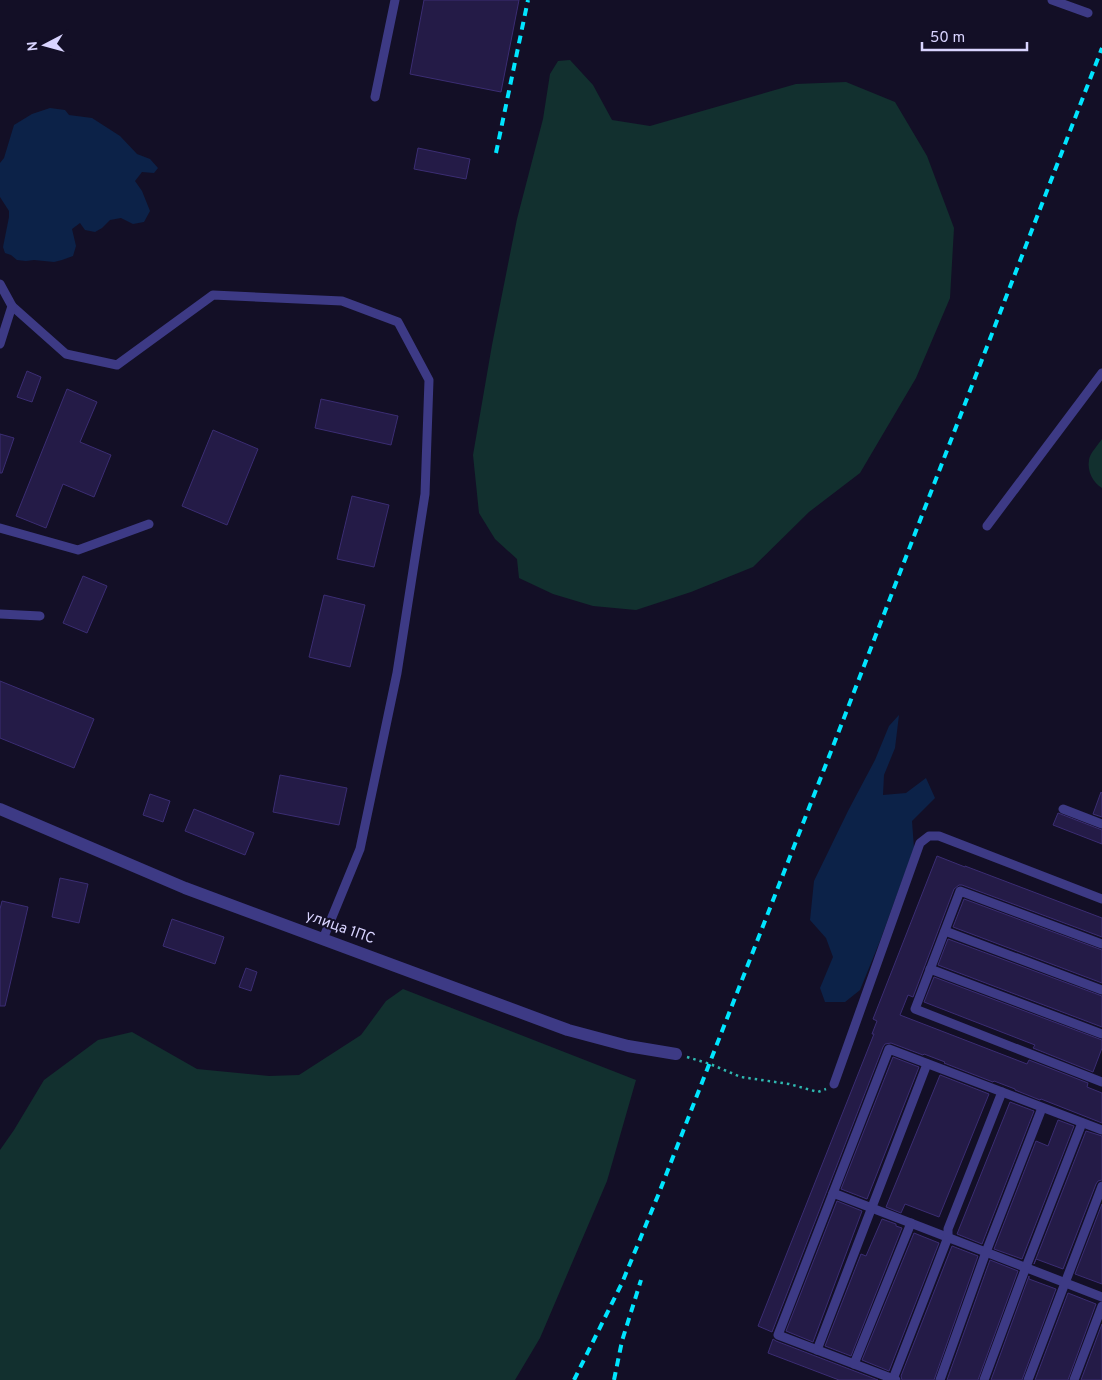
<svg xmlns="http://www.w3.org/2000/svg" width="1102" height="1380" font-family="Overpass,sans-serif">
<rect width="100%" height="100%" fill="#130f26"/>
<g fill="#12302f">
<path d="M570,60L593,85L612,120L650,126L796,84L846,82L895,102L927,156L954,228L950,298L916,378L860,473L809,512L753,567L691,592L636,610L593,606L553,594L519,578L517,559L495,539L479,513L473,455L492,345L517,219L543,119L550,74L558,61Z"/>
<path d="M1102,439V488C1093,483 1087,471 1089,460C1090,453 1098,445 1102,439Z"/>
<path d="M403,989L636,1080L607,1181L540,1338L515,1380H0V1150L14,1130L44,1080L98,1040L132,1032L197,1069L269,1076L299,1075L361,1035L386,1001Z"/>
</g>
<g fill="#0c2248">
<path d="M50,108L65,110L69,115L92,118L120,136L137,154L150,159L158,168L154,173L142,172L135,181L142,191L150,211L144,222L133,224L121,218L110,220L102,228L95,232L85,230L80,223L72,229L76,246L73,256L62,260L54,262L34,260L26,261L17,260L11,255L5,253L3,247L9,217V211L0,197V163L4,158L14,125L32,114Z"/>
<path d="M899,715L895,748L884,775L883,795L906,793L926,778L935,798L912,821L914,848L880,941L860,990L845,1002H825L820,988L833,957L826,938L810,920L814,881L848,811L875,760L889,726Z"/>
</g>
<g fill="#241b47" stroke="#3b2d73">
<path d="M424,0H519L501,92L410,74Z"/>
<path d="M418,148L470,159L466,179L414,169Z"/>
<path d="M27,371L41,377L32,402L17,397Z"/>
<path d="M67,389L97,402L80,442L111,455L94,497L63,484L46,528L16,516Z"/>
<path d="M321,399L398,416L391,445L315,428Z"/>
<path d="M213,430L258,449L227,525L182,506Z"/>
<path d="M0,434L14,438L2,473H0Z"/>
<path d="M352,496L389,505L374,567L337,559Z"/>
<path d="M83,576L107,586L87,633L63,623Z"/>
<path d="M324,595L365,605L350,667L309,657Z"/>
<path d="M0,681L94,719L74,768L0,738Z"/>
<path d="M280,775L347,788L339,825L273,812Z"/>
<path d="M1101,792L1102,793V817L1093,814Z"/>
<path d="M150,794L170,801L163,822L143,815Z"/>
<path d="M194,809L254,833L245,855L185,831Z"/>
<path d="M1058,813L1102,830V844L1053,825Z"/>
<path d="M937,856L965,867V866L1102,918V937L962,885H959L954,889L913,997L908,995L900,1015L1027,1064L1029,1060L1088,1083L1087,1087L1102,1093V1123L1041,1099L1040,1100L1015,1090V1089L994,1081L993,1082L944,1063L945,1062L924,1054L923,1055L891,1043L885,1044L883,1047L772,1332L758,1326L874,1034H872L877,1021L873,1019Z"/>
<path d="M60,878L88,884L79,923L52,917Z"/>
<path d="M964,899L1102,950V983L953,927Z"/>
<path d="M2,901L28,907L5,1006H0V909Z"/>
<path d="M172,919L224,937L215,964L163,946Z"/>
<path d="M948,939L1102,996V1027L938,965Z"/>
<path d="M246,968L257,972L251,991L239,987Z"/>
<path d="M934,977L1102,1040V1048L1093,1072L1033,1048L1035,1045L924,1002Z"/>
<path d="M893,1057L919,1067L867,1199L841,1189Z"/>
<path d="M940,1075L989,1094L939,1217L905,1204L901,1213L886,1207Z"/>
<path d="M1010,1102L1034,1111L982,1244L957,1234Z"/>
<path d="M1058,1120L1074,1126L1022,1259L994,1249L1036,1141L1048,1146Z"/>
<path d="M1086,1131L1102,1136V1180L1098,1181L1096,1184L1063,1269L1036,1259L1034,1264Z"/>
<path d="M837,1201L862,1211L813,1342L786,1331Z"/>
<path d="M1102,1204V1284L1075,1274Z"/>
<path d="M882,1219L896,1224V1226L902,1228L851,1356L825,1346L861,1254L866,1256Z"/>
<path d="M914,1233L939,1243L889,1371L862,1360Z"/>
<path d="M952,1246L978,1256L934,1380H902L901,1376Z"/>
<path d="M990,1260L1018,1271L978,1380H947Z"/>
<path d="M1029,1276V1279L1056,1289L1022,1380H991Z"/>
<path d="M1068,1293L1096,1304L1068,1380H1035Z"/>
<path d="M1102,1324V1380H1081Z"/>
<path d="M773,1339L776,1341L878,1380H839L768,1353Z"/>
</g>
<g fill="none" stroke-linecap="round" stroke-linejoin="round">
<path stroke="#2fb8b0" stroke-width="2.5" stroke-dasharray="2.5 4" stroke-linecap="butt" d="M687,1057L710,1064L741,1077L789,1084L818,1092L826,1089"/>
<g stroke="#3d3a85" stroke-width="9">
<path d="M1052,0L1088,13"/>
<path d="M375,97L395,0"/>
<path d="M0,284L12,306L66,354L117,365L213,295L342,301L398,322L429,380L425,494L397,673L360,849L323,939"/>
<path d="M0,344L12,306"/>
<path d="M987,526L1102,373"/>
<path d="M0,528L78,550L149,524"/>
<path d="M0,614L40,616"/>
<path d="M1063,809L1102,824"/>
<path d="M945,931L1102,990"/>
<path d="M1102,944L960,891L915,1009L1102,1082"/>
<path d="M930,969L1102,1034"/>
<path d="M834,1084L920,843L929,836H939L1102,899"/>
<path d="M833,1193L1102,1297"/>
<path d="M817,1350L927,1064"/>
<path d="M854,1364L911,1223"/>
<path d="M893,1379L948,1237V1229L1002,1092"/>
<path d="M896,1380L778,1335L889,1049L1102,1130"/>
<path d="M940,1380L986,1252L1042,1108"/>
<path d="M984,1380L1026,1267L1082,1123"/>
<path d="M1028,1380L1102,1186"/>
<path d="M1074,1380L1102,1306"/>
</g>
<path stroke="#3d3a85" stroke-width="12" d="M0,809L185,888L568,1030L628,1046L676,1054"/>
<g stroke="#00e5ff" stroke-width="4" stroke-dasharray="8 6" stroke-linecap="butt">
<path d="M496,153L528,0"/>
<path d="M574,1380L622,1283L659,1193L837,736L1102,48"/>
<path d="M614,1380L622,1341L641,1280"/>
</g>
</g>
<g text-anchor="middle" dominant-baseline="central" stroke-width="4" stroke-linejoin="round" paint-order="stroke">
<g font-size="15" fill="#d9d4ff" stroke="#130f26">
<text transform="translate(340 928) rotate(20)">улица 1ПС</text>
</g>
</g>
<g transform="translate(45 45) rotate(264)" stroke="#130f26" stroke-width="4" paint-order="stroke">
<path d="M0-4L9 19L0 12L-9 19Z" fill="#d9d4ff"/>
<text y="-8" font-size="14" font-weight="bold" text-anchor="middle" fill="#d9d4ff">N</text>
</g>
<path d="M922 42v8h105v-8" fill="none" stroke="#d9d4ff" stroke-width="2.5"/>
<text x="930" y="42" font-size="15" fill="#d9d4ff" stroke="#130f26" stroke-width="4" paint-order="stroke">50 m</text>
</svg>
